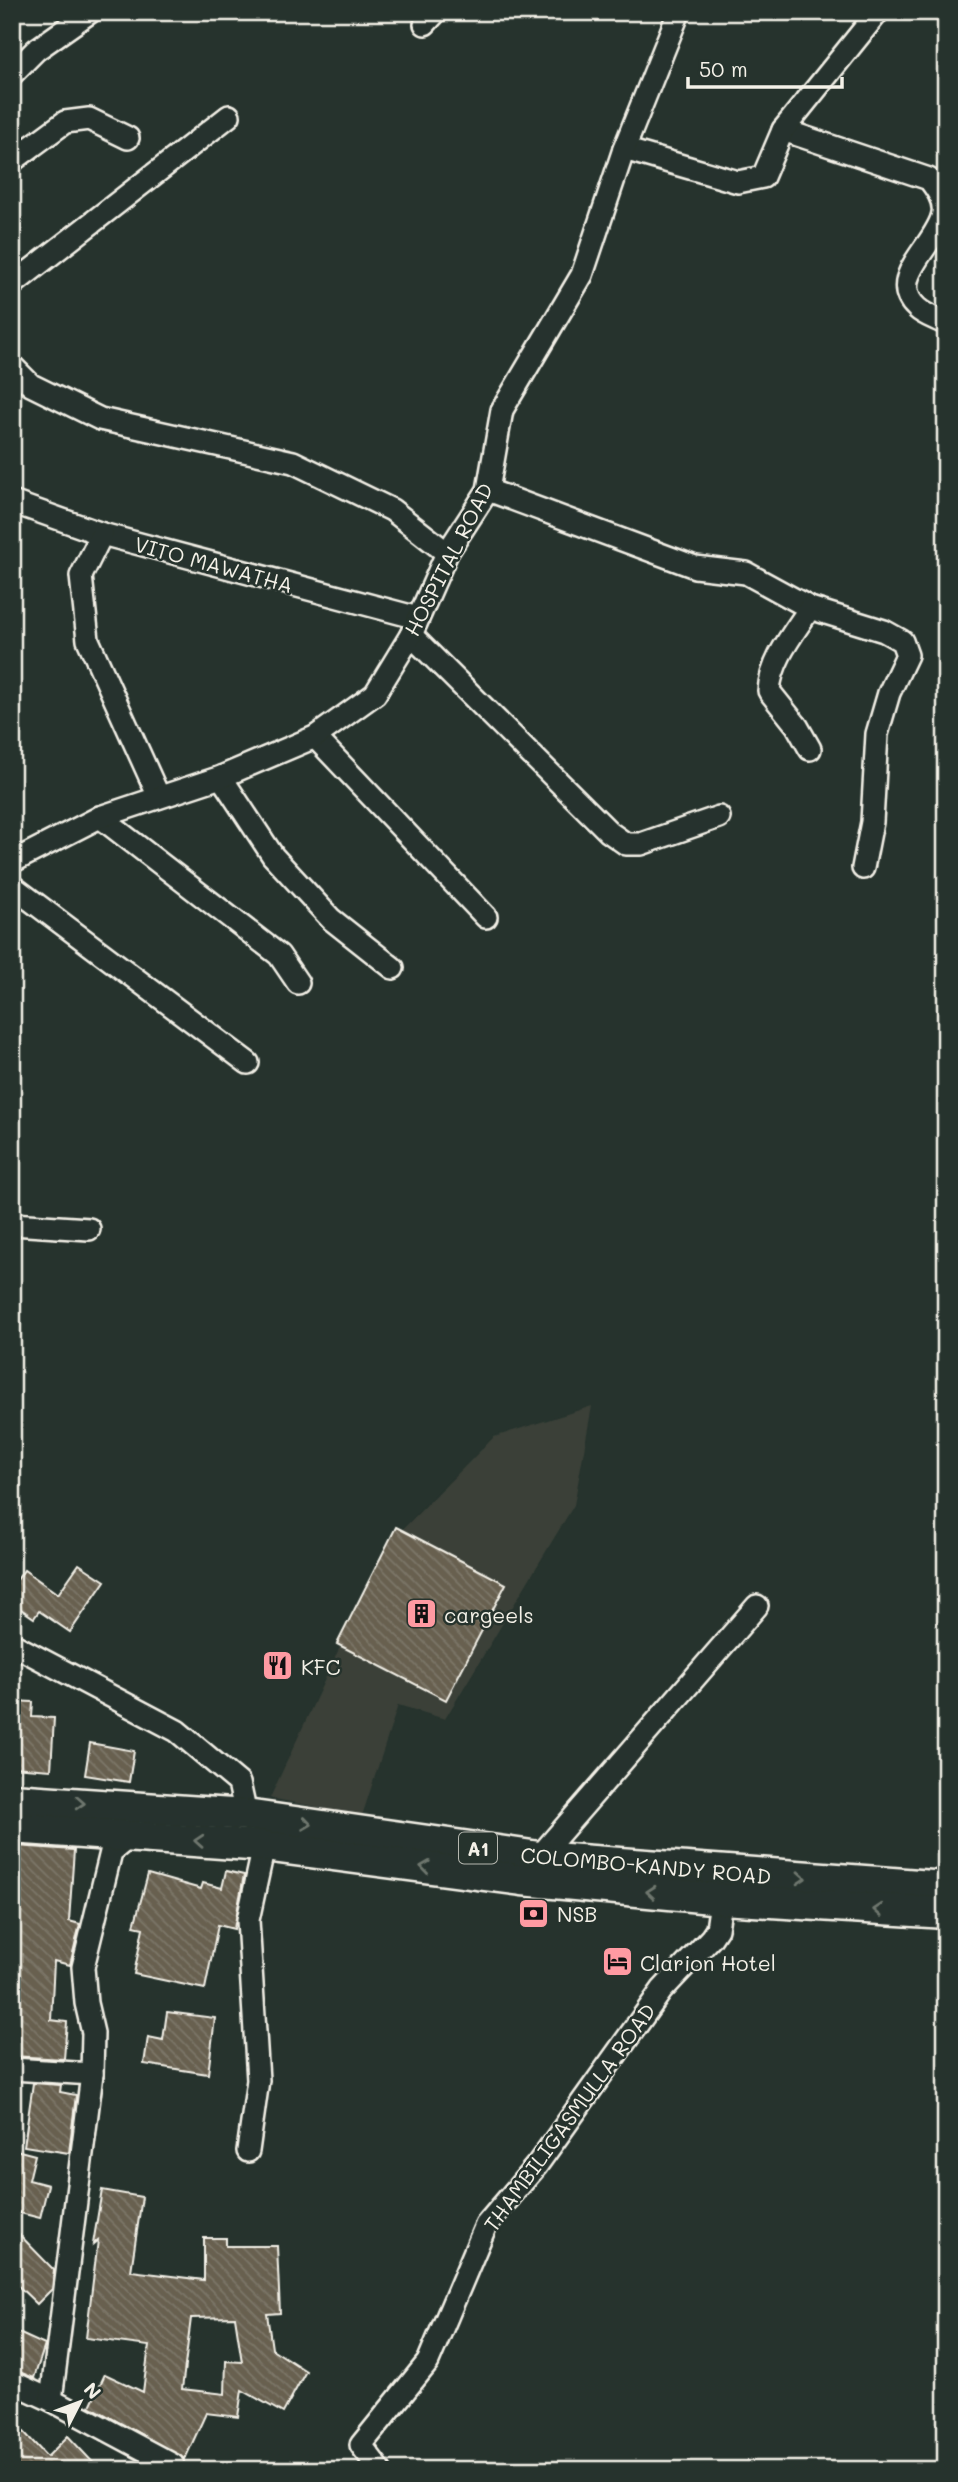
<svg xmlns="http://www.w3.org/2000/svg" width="958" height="2482" font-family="Mali,sans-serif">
<defs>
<pattern id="building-back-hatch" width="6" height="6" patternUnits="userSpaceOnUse" patternTransform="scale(1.75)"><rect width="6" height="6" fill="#676050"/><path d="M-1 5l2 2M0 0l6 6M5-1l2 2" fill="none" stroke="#7d7769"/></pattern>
</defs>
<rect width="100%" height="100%" fill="#26332d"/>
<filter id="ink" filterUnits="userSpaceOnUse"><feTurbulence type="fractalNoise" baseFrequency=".0143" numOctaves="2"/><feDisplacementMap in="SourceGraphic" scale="14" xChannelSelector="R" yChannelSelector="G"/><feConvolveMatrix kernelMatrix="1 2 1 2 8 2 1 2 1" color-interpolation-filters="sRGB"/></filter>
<g filter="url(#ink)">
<path fill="#3a4038" d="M592,1406L574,1505L445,1719L398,1705L362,1816L270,1798L387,1545L494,1437Z"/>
<g fill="url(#building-back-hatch)" stroke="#f4f1e8" stroke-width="2" fill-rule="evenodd">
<path d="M396,1527L506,1584L446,1700L337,1644Z"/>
<path d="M79,1564L105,1581L70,1632L39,1611L34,1618L12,1603V1587L24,1570L58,1594Z"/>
<path d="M12,1701L33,1702L32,1717L54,1718L51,1770L12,1767Z"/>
<path d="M90,1743L134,1751L129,1782L85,1775Z"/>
<path d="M16,1846L74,1850L69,1921L80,1924L70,1965L54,1961L51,2020L67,2022L64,2059L12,2056V1923L18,1900H13Z"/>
<path d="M226,1871L244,1875L234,1929L218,1925L205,1989L134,1974L143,1928L134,1926L148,1874L201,1889L203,1883L222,1888Z"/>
<path d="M167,2012L215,2018L208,2074L144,2064L148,2037L163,2040Z"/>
<path d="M33,2083L61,2085L60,2092L76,2095L69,2153L24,2146Z"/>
<path d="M12,2149L35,2155L29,2180L48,2185L40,2218L12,2211Z"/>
<path d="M102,2190L142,2197L131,2271L204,2280V2238H226V2246H277L280,2313L267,2314L272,2349L306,2371L283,2413L242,2390L238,2417L206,2413L185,2459L90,2406L105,2374L143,2392L149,2346L86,2338L98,2240L93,2244ZM235,2317L242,2362L226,2361L225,2394L182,2389L191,2318Z"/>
<path d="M12,2227L54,2270L52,2289L37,2304L12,2280Z"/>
<path d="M12,2330L45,2345L34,2378L12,2369Z"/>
<path d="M12,2419L47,2457L68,2436L100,2470H12Z"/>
</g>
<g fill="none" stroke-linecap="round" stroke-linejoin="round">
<defs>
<g id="minor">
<path d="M425,24L436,12"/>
<path d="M12,74L36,50L90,12"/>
<path d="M783,130L929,179C936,188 945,200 943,213C939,243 884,278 917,308C924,315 937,319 946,324"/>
<path d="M624,149L738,182L763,177L783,130L878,12"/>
<path d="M12,161L65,122L89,119L128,138"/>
<path d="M12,285L229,116"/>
<path d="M12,366L31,385L100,419L293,462L392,510L447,553"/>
<path d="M488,490L695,567L746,573L810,608L884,631L902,641L907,655L889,693L877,734L872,822L863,868"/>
<path d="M12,502L102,534L418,618"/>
<path d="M102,534L81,576L88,640L159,797"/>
<path d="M411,635L609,832L626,844H641L719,817"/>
<path d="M315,737L486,917"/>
<path d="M810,749L797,726L769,691C771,660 793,634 810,608"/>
<path d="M221,777L273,856L331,919L393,968"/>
<path d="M100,817L279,955L298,983"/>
<path d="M12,862L100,817L221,777L315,737L375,694L411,635L447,553L488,490L502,410L582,275L624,149L679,12"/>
<path d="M12,886L248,1063"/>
<path d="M12,1224L89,1229"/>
<path d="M12,1644L177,1731L239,1783L246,1815"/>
<path d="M539,1857L757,1606"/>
<path d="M12,2069L92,2074"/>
<path d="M248,2151L258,2080L248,1920L264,1846"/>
<path d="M12,2382L51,2400L173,2465"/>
<path d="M51,2400L92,2074L93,2033L86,2003L83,1967L111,1852L134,1833"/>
<path d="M380,2470L361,2445L428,2362L486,2225L537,2165L662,1990L711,1938L717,1929L723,1888"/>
</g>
<g id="highway">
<path d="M12,1799L246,1815L539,1857L946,1887"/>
<path d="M12,1828L264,1846L522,1880L722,1899L946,1913"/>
</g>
</defs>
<use href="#minor" stroke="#f4f1e8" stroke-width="26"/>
<use href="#highway" stroke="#f4f1e8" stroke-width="35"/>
<use href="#minor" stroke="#26332d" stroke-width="21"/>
<use href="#highway" stroke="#26332d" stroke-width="30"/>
</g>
<defs><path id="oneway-chevron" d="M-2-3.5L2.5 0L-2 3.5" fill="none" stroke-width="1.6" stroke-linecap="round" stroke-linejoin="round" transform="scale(1.75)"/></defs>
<g stroke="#6e766e">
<use href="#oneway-chevron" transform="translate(80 1803) rotate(3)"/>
<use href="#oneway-chevron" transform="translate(307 1824) rotate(8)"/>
<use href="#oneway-chevron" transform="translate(199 1841) rotate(-176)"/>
<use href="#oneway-chevron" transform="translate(425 1867) rotate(-172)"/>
<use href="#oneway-chevron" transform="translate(801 1878) rotate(4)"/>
<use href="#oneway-chevron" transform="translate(651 1892) rotate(-175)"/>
<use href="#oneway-chevron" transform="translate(878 1910) rotate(-176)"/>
</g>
</g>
<defs>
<symbol id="building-square" viewBox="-11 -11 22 22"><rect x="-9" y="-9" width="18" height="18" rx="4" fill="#ff9aa2" stroke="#26332d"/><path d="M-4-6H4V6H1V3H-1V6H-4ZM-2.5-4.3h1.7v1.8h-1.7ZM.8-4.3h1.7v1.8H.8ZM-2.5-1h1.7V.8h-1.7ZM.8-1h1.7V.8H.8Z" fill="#111"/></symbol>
<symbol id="restaurant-square" viewBox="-11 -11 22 22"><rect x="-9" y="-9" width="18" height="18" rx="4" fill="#ff9aa2" stroke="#26332d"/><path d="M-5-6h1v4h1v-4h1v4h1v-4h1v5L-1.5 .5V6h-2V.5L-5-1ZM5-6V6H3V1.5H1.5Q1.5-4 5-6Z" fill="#111"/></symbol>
<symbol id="bank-square" viewBox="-11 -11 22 22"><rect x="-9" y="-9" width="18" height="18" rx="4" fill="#ff9aa2" stroke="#26332d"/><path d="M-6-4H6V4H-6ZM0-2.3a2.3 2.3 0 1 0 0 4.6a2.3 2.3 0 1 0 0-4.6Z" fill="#111"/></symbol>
<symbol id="hotel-square" viewBox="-11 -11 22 22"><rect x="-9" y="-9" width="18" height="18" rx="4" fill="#ff9aa2" stroke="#26332d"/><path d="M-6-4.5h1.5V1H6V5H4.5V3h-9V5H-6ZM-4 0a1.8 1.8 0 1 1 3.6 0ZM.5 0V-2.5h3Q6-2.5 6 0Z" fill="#111"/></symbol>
</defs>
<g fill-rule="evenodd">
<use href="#building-square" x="404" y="1596" width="35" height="35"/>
<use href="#restaurant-square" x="260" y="1648" width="35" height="35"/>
<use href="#bank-square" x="516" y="1896" width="35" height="35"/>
<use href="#hotel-square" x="600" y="1944" width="35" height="35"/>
</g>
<g text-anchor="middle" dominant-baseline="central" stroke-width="5" stroke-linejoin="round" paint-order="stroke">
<rect fill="#26332d" stroke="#b6b8b0" stroke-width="2" x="459" y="1832.5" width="38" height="31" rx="5"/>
<g font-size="19" font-weight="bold" fill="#f4f1e8">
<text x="478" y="1848">A1</text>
</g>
<g font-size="21" fill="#f4f1e8" stroke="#26332d">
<text transform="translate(448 559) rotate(-63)">HOSPITAL ROAD</text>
<text transform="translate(214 564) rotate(15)">VITO MAWATHA</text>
<text transform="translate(646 1865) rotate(5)">COLOMBO-KANDY ROAD</text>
<text transform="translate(569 2117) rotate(-54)">THAMBILIGASMULLA ROAD</text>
</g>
<g font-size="21" fill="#f4f1e8" stroke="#26332d" text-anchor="start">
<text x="444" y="1614">cargeels</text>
<text x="301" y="1666">KFC</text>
<text x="557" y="1913">NSB</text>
<text x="640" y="1962">Clarion Hotel</text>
</g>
</g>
<rect width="958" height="2482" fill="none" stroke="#26332d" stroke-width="42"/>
<rect x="21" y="21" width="916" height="2440" fill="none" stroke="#f4f1e8" stroke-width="2.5" filter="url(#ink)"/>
<g transform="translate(80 2402) rotate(48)" stroke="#26332d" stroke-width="5" paint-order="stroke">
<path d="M0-5L12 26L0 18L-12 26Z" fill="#f4f1e8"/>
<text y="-10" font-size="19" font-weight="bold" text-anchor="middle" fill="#f4f1e8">N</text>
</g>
<path d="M688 77v10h154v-10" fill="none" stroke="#f4f1e8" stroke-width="3.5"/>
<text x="699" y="77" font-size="21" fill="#f4f1e8" stroke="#26332d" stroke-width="5" paint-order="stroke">50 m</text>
</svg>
